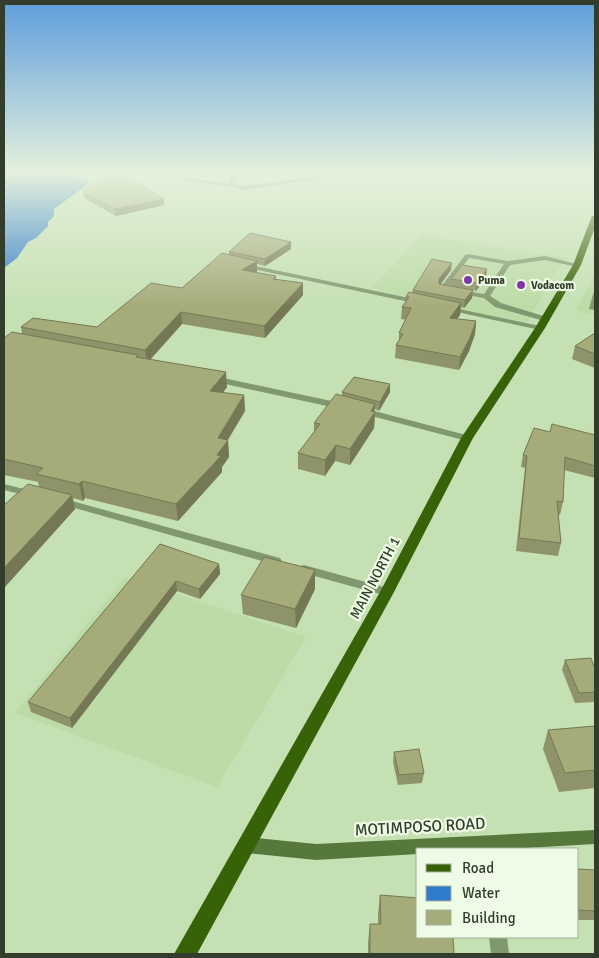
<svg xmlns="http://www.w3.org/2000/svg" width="599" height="958" font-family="Signika,sans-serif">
<rect width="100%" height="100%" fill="#c5e0b3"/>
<g fill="#bcdba6">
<path d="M422,235L566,258L554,275L526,325L372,288Z"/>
<path d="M595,273V315L576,310Z"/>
<path d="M125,577L306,637L217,787L15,713Z"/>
</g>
<path fill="#307bcb" d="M4,173H66L88,181V184L54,209V216L48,222V226L36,238L28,242L17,258L4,268Z"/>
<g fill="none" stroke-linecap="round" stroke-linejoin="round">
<g fill="#80986f" fill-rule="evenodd">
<path d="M233,173H238L234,185L231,187L182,180L185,178L229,183Z"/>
<path d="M467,254L508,261L545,256L580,265L577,267L545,260L510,265L490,296L501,303L547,317V321H544L495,307L484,298L440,290V288L465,255ZM469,258L504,264L484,294L447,288Z"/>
<path d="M245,264L419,300L423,302L419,304L243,267V265Z"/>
<path d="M445,306L540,326L544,328L540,330L448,310L444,308Z"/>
<path d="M4,484L36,492L37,494L32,497L4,490Z"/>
<path d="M61,498L280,558L282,561L280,564L276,565L57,503L56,501Z"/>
<path d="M304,565L391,589L393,592L391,595L387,596L300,572L298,569L300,566Z"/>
<path d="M489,937H507L509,954H491Z"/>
</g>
<g fill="#80986f" fill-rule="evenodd">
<path d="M342,173H359L243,190L228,185L231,183L243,186Z"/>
<path d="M542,173H564L595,176V179Z"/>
<path d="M214,376L341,403L345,406L341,409L211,381L210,379Z"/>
<path d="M363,408L470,436L472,438L467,441L360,413L359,411L360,409Z"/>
</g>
<path fill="#56793b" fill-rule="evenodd" d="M595,830V844L507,849H418V854L316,860L247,853L241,850L239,845L241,840L247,837L316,844Z"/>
<path fill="#386208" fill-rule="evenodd" d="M592,216H595V227L581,265L545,328L473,438L394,592L197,954H174L380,592L461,438L535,328L573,265Z"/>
</g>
<g fill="#8f9369">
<path d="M83,192L164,199V205L116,216L84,198Z"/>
<path d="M291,242V249L265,266L257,264V272L256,273L276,276V279L303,295L265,338L182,324L150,360L227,387L223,393L244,395L245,411L228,440L229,457L222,467V472L178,521L85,498L83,501L73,498L75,509L4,588V505L39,487L38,482L4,475V338L22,334L21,327H97L182,288L229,255V252Z"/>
<path d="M451,270L441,284L450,286L451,279L486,277L476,291L473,290L472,298L464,308L461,307L460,315L457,319L476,321L475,334L469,351L459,370L395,358L396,345L399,340V333L406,320L401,319L402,307L405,303L406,297L412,292L413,290Z"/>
<path d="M595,291V310L589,309L593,294Z"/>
<path d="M595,333V368L572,359L575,346Z"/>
<path d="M390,384V392L379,411L375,409L374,412H375L374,428L350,465L335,461L325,476L298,469V453L314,433V423L342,396V392Z"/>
<path d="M550,432L595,435V478L564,470L563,502L560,515L558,514L561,543L558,556L516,551L525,468L521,467L523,455Z"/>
<path d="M160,544L219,564L220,574L200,599L177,591L72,728L31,712L28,702Z"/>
<path d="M315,570V589L296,628L243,614L241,595Z"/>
<path d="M565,660L595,669V702L575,703L562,670Z"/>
<path d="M595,726V788L559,792L543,749L548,730Z"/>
<path d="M394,752L424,773L422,783L398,785L393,762Z"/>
<path d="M578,869L595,870V920H578Z"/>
<path d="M380,895L454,954H368V942L370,924H378V914Z"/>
</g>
<g fill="#747855">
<path d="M164,199V205L116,216L115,209Z"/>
<path d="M291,242V249L265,266V259Z"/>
<path d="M257,261V272L242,282V270Z"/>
<path d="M452,263L451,270L438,287L439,279Z"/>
<path d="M487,269L486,277L476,291L477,283Z"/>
<path d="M303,283V295L265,338L264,326Z"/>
<path d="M473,290L472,298L464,308L465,300Z"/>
<path d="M461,303L460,315L449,330L450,318Z"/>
<path d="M181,312L182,324L147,363L145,350Z"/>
<path d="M476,321L475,334L469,351L459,370L460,357Z"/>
<path d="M226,372L227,387L211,406L210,391Z"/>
<path d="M390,384V392L379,411L380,402Z"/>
<path d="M244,395L245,411L225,444L228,440L229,457L222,467V472L178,521L176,504L218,438Z"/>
<path d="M375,404L374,414L375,412L374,428L350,465V449Z"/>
<path d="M336,445L335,461L325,476V460Z"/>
<path d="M82,481L85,498L83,501L79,484Z"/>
<path d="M72,495L75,509L4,588V568Z"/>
<path d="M219,564L220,574L200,599L199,589Z"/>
<path d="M315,570V589L296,628L295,609Z"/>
<path d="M176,581L177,591L72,728L70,718Z"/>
</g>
<g fill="#a6ab7a" stroke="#747855">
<path d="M108,173H121L164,199L115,209L83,192Z"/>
<path d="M250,233L291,242L265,259L229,252Z"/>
<path d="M222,253L257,261L242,270L276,276L273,279L303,283L264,326L181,312L145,350L21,327L33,318L97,327L151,283L182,288Z"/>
<path d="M432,259L452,263L439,279V284L473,290L465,300L413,290Z"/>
<path d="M462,265L487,269L477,283L451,279Z"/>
<path d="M409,292L461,303L450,318L476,321L470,338L460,357L396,345L403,334L399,333L411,308L402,307L409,297H406Z"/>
<path d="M12,332L138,355L136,357L226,372L210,391L244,395L218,438L228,440L217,455L221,456L176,504L82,481L79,484L36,474L43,468L4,459V338Z"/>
<path d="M595,333V354L575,346Z"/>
<path d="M354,377L390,384L380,402L342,392Z"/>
<path d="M336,394L375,404L371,411L375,412L350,449L336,445L325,460L298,453L320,424L314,423Z"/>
<path d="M552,424L595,435V466L565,457L563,502L557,501L561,543L519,538L527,456L523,455L534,428L550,432Z"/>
<path d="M28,484L72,495L4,568V505Z"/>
<path d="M160,544L219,564L199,589L176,581L70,718L28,702Z"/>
<path d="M264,557L315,570L295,609L241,595Z"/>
<path d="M591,658L595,669V692L579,693L565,660Z"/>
<path d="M595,726V770L565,773L548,730Z"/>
<path d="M419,749L424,773L399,775L394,752Z"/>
<path d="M578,869L595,870V911L578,910Z"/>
<path d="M380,895L418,898V937H453L454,954H370V924H381Z"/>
</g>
<linearGradient id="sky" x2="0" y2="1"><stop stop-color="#5e9ddc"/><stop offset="0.56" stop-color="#e5f1dd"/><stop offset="1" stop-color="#e5f1dd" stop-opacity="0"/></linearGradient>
<rect width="599" height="308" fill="url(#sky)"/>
<g fill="#8235a6" stroke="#eefce5" stroke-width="2">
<circle cx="468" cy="280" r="5"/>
<circle cx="521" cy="285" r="5"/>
</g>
<g text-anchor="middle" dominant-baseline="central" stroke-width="4.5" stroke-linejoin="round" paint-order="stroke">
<g font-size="11" font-weight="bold" fill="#323d2b" stroke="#eefce5" text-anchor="start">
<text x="478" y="280">Puma</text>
<text x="531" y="285">Vodacom</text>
</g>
<g font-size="14" fill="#323d2b" stroke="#eefce5">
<text transform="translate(375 578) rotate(-62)">MAIN NORTH 1</text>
</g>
<g font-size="16" fill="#323d2b" stroke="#eefce5">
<text transform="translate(420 827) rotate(-3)">MOTIMPOSO ROAD</text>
</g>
</g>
<rect width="599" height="958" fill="none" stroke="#323d2b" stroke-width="10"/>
<rect x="416" y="848" width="162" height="90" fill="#eefce5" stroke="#a3b09b"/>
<rect x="426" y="864" width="25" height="8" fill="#386208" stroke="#a3b09b"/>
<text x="462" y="873" font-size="15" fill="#323d2b">Road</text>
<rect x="426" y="886" width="25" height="15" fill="#307bcb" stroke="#a3b09b"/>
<text x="462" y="898" font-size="15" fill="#323d2b">Water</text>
<rect x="426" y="910" width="25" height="15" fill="#a6ab7a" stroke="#a3b09b"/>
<text x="462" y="923" font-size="15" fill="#323d2b">Building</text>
</svg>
